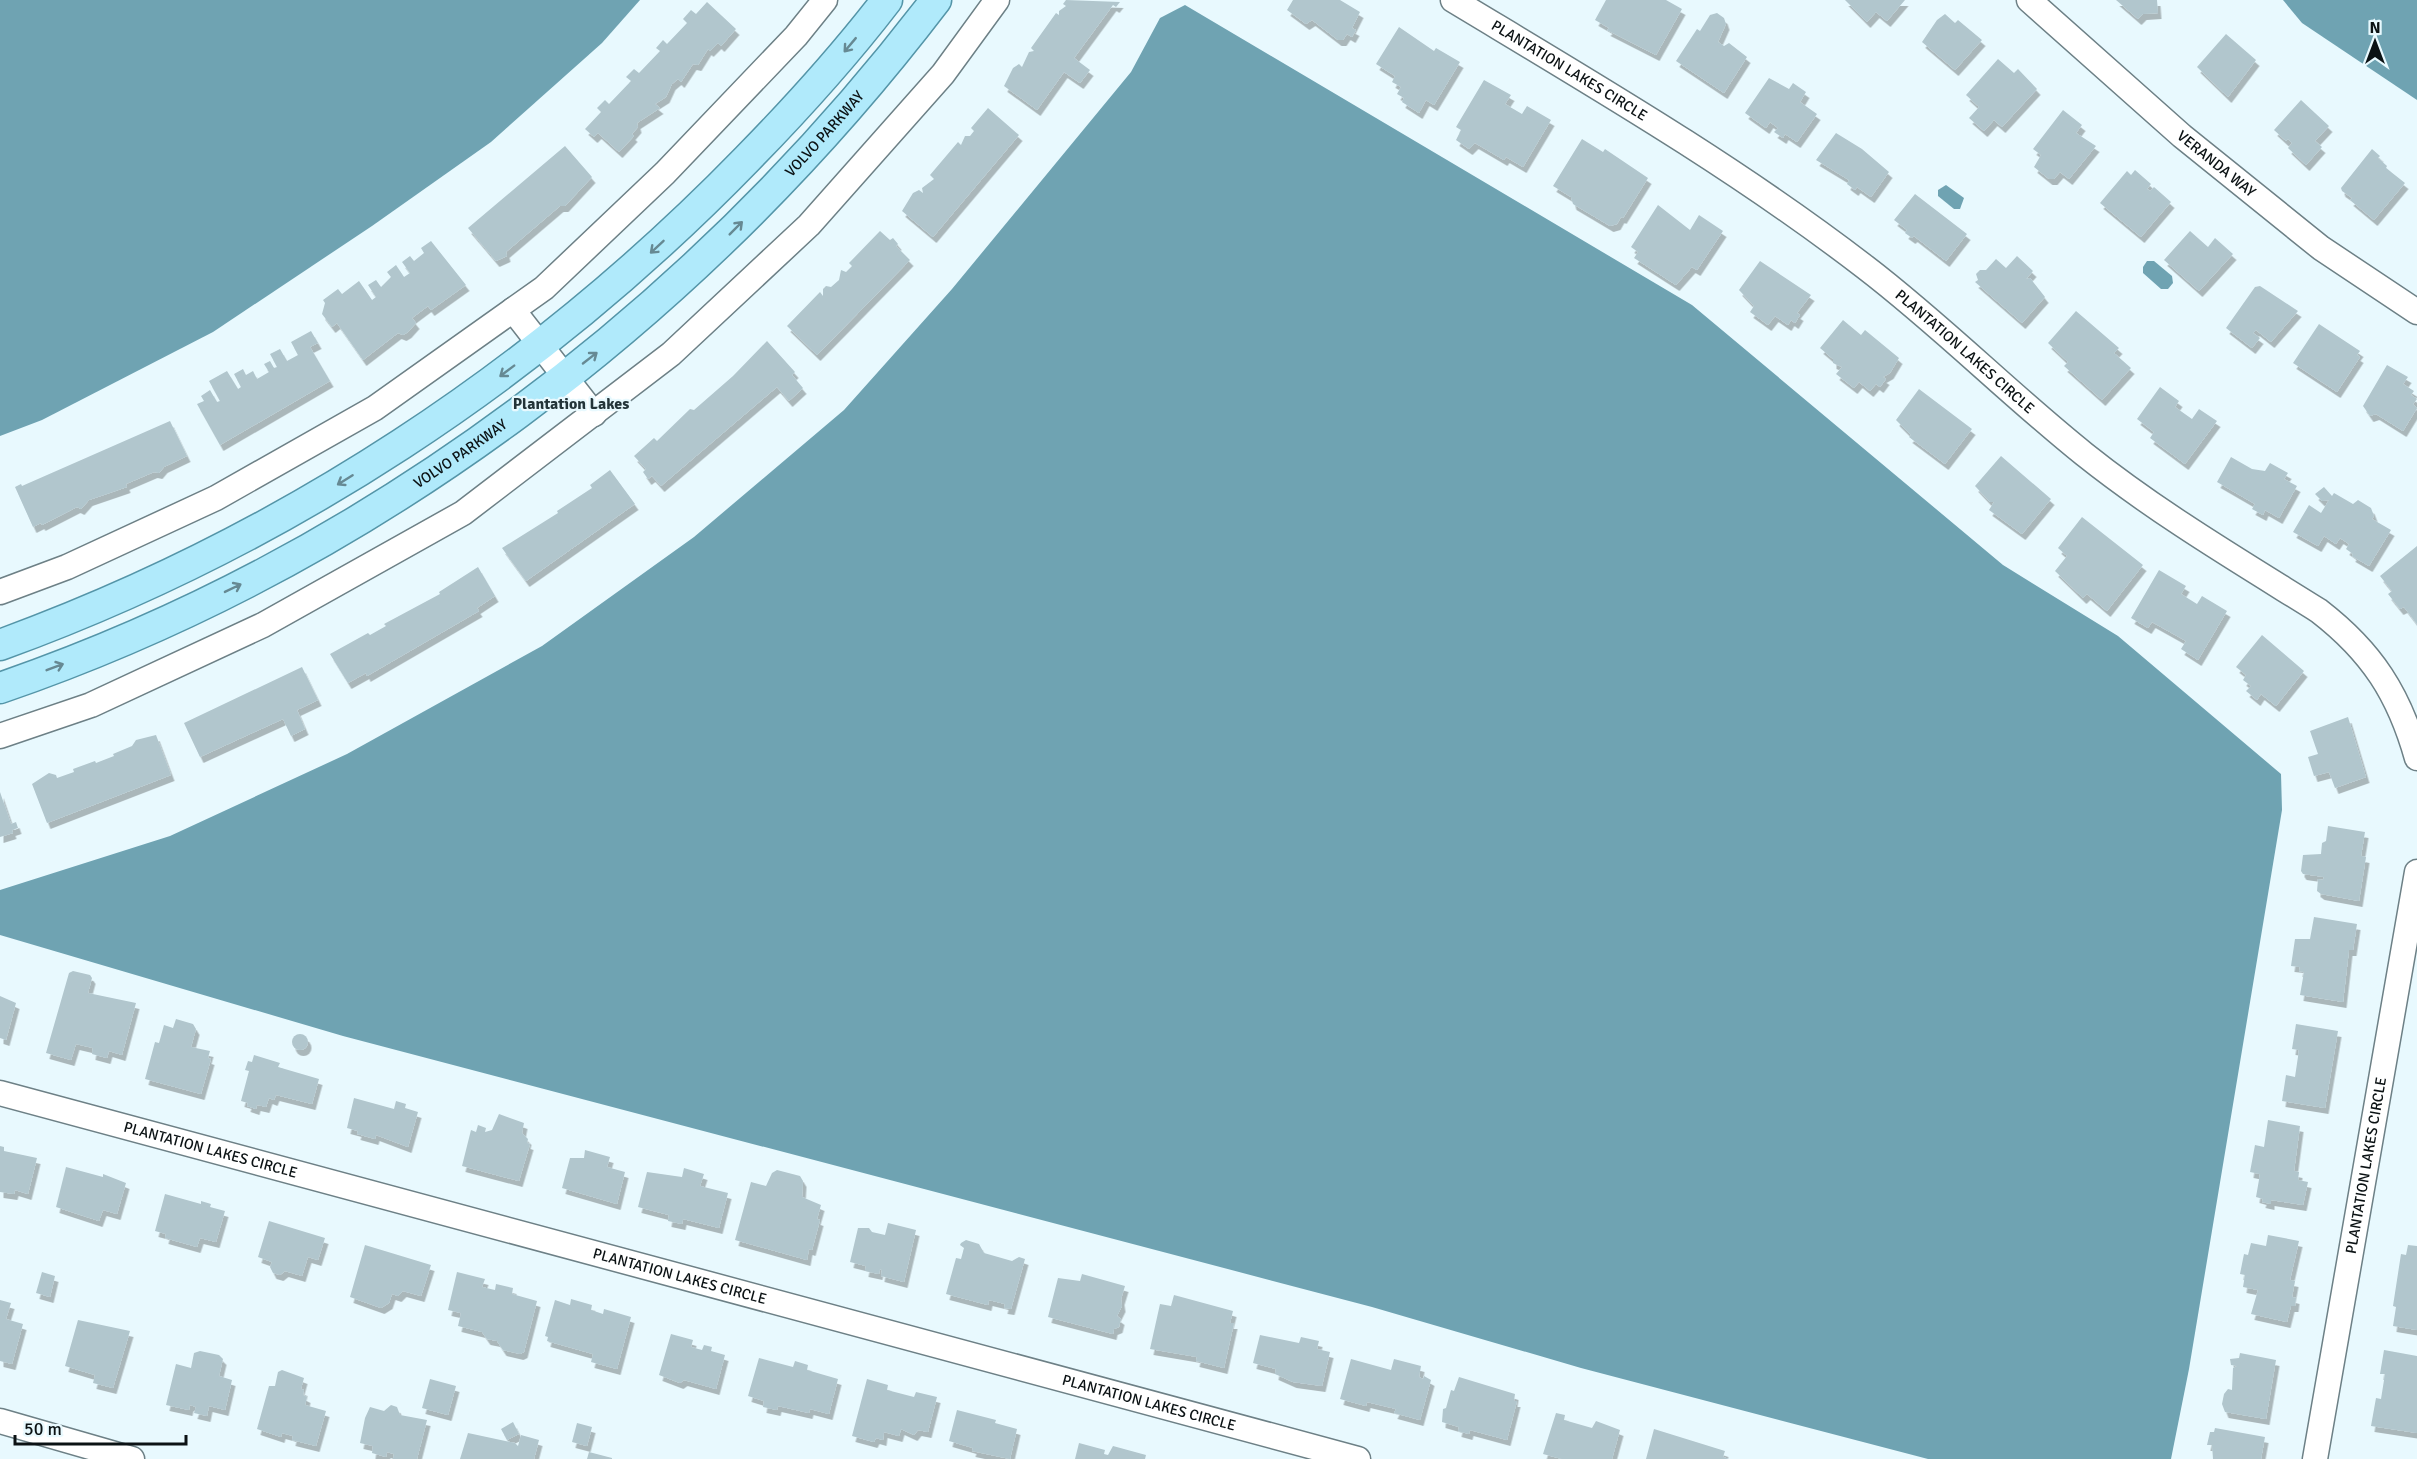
<svg xmlns="http://www.w3.org/2000/svg" width="2417" height="1459" font-family="Signika,sans-serif">
<defs>
<filter id="shadow"><feDropShadow dx="3.5" dy="6" stdDeviation="0" flood-color="#0004"/></filter>
</defs>
<rect width="100%" height="100%" fill="#e8f9fe"/>
<g fill="#6fa3b2">
<path d="M0,0H640L602,43L491,142L372,226L213,332L42,420L0,436Z"/>
<path d="M2283,0H2417V100L2302,23Z"/>
<path d="M1185,5L1692,305L2003,565L2118,636L2281,774L2282,810L2189,1369L2171,1459H1928L1581,1368L1372,1307L343,1036L0,935V890L170,836L347,754L542,646L694,537L844,410L952,289L1131,72L1160,18Z"/>
<path d="M1946,185L1964,198L1960,209H1954L1938,196V190Z"/>
<path d="M2147,261H2154L2172,276L2173,283L2168,289H2161L2143,273V267Z"/>
</g>
<g fill="#b1c6cd" filter="url(#shadow)">
<path d="M1066,0L1120,2L1116,7L1113,5L1074,58L1090,70L1080,83L1064,72L1037,110L1004,86L1013,68L1019,64L1022,67L1029,52L1034,51L1031,48L1056,13L1059,15V11L1066,6L1063,4Z"/>
<path d="M1293,0H1340L1360,12L1352,28L1356,30L1352,37L1347,34L1343,40H1338L1312,20L1306,24L1287,10Z"/>
<path d="M1606,0H1666L1682,9L1656,55L1607,30L1609,28L1595,20Z"/>
<path d="M1845,0H1905L1887,21L1876,12L1867,22Z"/>
<path d="M2116,0H2157L2158,13L2143,14L2138,19Z"/>
<path d="M707,2L736,29L721,46L718,43L710,51L708,49L698,65L693,64L681,82L678,79L672,84L666,97L655,104L660,108L637,123L638,127L632,134L634,136L619,152L598,133L594,137L585,129L601,112L597,108L605,100L609,104L631,81L626,77L634,69L639,73L660,51L656,48L663,40L667,44L687,23L683,19L691,10L696,14Z"/>
<path d="M1717,13L1724,18L1726,24L1718,42L1724,46L1729,43L1747,57L1724,93L1676,61L1697,29L1700,31L1710,15Z"/>
<path d="M1945,14L1955,23L1958,20L1982,40L1955,70L1922,42L1937,20Z"/>
<path d="M1399,27L1434,51L1436,48L1460,62L1434,105L1426,100L1419,113L1402,102L1404,98L1397,94L1401,87L1392,82L1395,76L1376,64Z"/>
<path d="M2226,34L2256,60L2228,97L2197,67Z"/>
<path d="M1998,59L2014,73L2018,69L2037,89L2002,127L1994,120L1984,131L1969,118L1979,107L1966,95Z"/>
<path d="M1769,78L1789,89L1793,83L1806,92L1800,102L1817,114L1797,142L1785,134L1783,138L1774,132L1778,128L1770,122L1766,128L1745,113Z"/>
<path d="M1484,80L1511,95L1505,104L1522,114L1527,106L1551,120L1523,167L1506,157L1504,160L1475,143L1469,149L1456,140L1461,130L1456,127Z"/>
<path d="M2301,100L2329,126L2315,141L2322,147L2306,165L2288,148L2292,143L2288,139L2286,141L2274,130Z"/>
<path d="M988,108L1019,135L933,237L902,211L913,193L919,190L923,193L922,188L934,179L930,175L958,142L961,145L965,136H970L974,131L971,128Z"/>
<path d="M2063,110L2082,125L2076,133L2096,146L2069,179L2060,172L2054,179H2049L2034,167L2041,155L2033,149Z"/>
<path d="M1836,133L1862,149L1889,172L1871,197L1857,187L1855,190L1847,184L1849,180L1816,160Z"/>
<path d="M1582,139L1603,152L1605,149L1648,178L1623,218L1621,217L1617,224L1610,226L1573,204L1571,197L1553,186Z"/>
<path d="M565,146L592,177L565,206H560L506,252L507,256L496,261L468,228Z"/>
<path d="M2372,149L2380,156L2378,158L2387,166L2386,168L2405,183L2374,220L2350,200L2352,198L2342,191L2341,188Z"/>
<path d="M2135,170L2151,184L2147,189L2150,191L2154,187L2171,202L2141,237L2100,203L2127,171L2131,175Z"/>
<path d="M1915,194L1967,234L1946,261L1914,236L1912,238L1905,233L1907,230L1894,220Z"/>
<path d="M1658,205L1690,230L1699,215L1723,231L1697,270L1692,267L1676,285L1634,258L1638,252L1631,247Z"/>
<path d="M880,231L890,240L893,238L898,244L896,246L910,260L817,355L787,326L820,292L823,296V289L826,286L831,287L839,280L841,270L846,272L852,266L849,263Z"/>
<path d="M2190,231L2208,247L2215,238L2233,254L2199,291L2164,260Z"/>
<path d="M431,241L466,285L431,310L428,306L412,318L416,323L408,332L403,335L398,333L363,360L337,323L332,327L322,314L325,303L323,300L338,289L342,294L359,281L372,300L376,297L368,285L376,280L381,287L391,277L387,272L396,265L404,277L410,273L402,262L410,256L414,261L424,253L421,248Z"/>
<path d="M2017,256L2033,271L2026,279L2030,278L2045,297L2022,323L1975,282L1978,280L1976,274L1980,270H1986L1996,259L2006,268Z"/>
<path d="M1760,261L1811,295L1797,313L1800,315L1795,323L1791,320L1788,325L1775,316L1768,325L1750,312L1754,306L1739,290Z"/>
<path d="M2260,286L2298,311L2271,342L2256,330L2253,333L2260,338L2252,348L2226,328L2255,287Z"/>
<path d="M2076,311L2119,348L2114,353L2131,368L2102,400L2064,366L2068,362L2048,343Z"/>
<path d="M1843,320L1861,335L1865,330L1899,358L1890,373L1883,377L1886,379L1880,387L1876,384L1870,391L1859,382L1854,388L1836,374L1842,367L1833,363V359L1820,348Z"/>
<path d="M2319,324L2360,351L2357,355L2360,357L2337,392L2293,363Z"/>
<path d="M311,331L318,343L310,347L330,381L220,445L197,404L204,401L201,396L210,390L217,402L220,401L209,381L227,371L238,389L241,387L234,374L243,369L246,375L253,371L257,379L269,372L264,364L270,361L274,368L277,367L270,354L280,349L287,361L298,355L291,342Z"/>
<path d="M767,341L795,372L792,375L803,388L789,401L777,387L661,486L652,476L648,479L643,472L646,469L634,456L654,438L657,441L690,409L694,410L733,376Z"/>
<path d="M2387,365L2408,377L2403,384L2414,391L2411,395L2417,399L2413,404L2417,408L2403,431L2376,414L2370,416L2363,406Z"/>
<path d="M2160,387L2179,401L2175,407L2192,419L2199,409L2217,421L2185,464L2150,438L2154,432L2137,419Z"/>
<path d="M1919,389L1972,429L1945,464L1909,437L1911,435L1896,420Z"/>
<path d="M170,421L187,456L164,467L159,473L154,472L126,484L127,487L89,500L81,509L77,507L42,525L41,523L33,527L15,487L21,484L22,486Z"/>
<path d="M2001,456L2051,499L2022,534L1989,510L1994,502H1990L1975,486Z"/>
<path d="M2231,457L2252,469L2265,471L2270,463L2288,473L2284,479L2297,486L2279,518L2265,510L2263,515L2252,509L2255,504L2217,482Z"/>
<path d="M610,470L635,504L526,581L502,548L558,513L557,511L592,488L590,485Z"/>
<path d="M2324,487L2332,496L2334,493L2353,504L2358,500L2371,508L2374,516L2372,519L2391,530L2369,566L2352,556L2353,554L2346,549L2349,544L2340,538L2336,544L2324,536L2318,546L2293,532L2309,505L2321,513L2329,500L2322,501L2315,494Z"/>
<path d="M2082,517L2143,565L2107,611L2087,594L2083,598L2055,571L2067,556L2058,548Z"/>
<path d="M2417,546V624L2404,607L2400,609L2388,594L2392,591L2380,576Z"/>
<path d="M478,567L495,596L477,608L479,611L367,676L366,673L348,683L330,654L368,633L370,635L386,626L384,624L440,594L439,592Z"/>
<path d="M2159,570L2186,586L2181,594L2197,604L2202,596L2227,611L2198,660L2181,649L2186,641L2152,622L2148,628L2131,618Z"/>
<path d="M2262,635L2304,671L2276,706L2261,694L2257,700L2246,691L2251,686L2243,680L2246,675L2236,667Z"/>
<path d="M302,667L318,700L297,710L305,729L291,736L283,719L200,757L184,723Z"/>
<path d="M2348,717L2366,777L2335,788L2329,772L2314,776L2308,757L2318,754L2310,731Z"/>
<path d="M156,735L171,775L47,823L32,784L49,773L56,775L57,778L74,772L73,769L95,761L96,763L114,756L113,754L132,746L136,740Z"/>
<path d="M0,792L11,824L16,822L18,828L12,830L13,833L0,837Z"/>
<path d="M2328,826L2365,832L2361,856L2366,857L2359,901L2321,894L2317,891L2318,879L2323,880L2324,877L2303,874L2301,871L2303,855L2321,854L2322,843L2326,841Z"/>
<path d="M2314,917L2357,924L2353,950H2349L2343,1002L2300,995L2304,972L2299,971L2300,967L2291,966L2295,939H2310Z"/>
<path d="M73,971L90,975L92,978L88,993L136,1003L122,1055L109,1051L107,1058L92,1054L93,1048L76,1044L71,1060L46,1053L69,973Z"/>
<path d="M0,996L16,1003L6,1040L0,1038Z"/>
<path d="M176,1019L193,1024L196,1029L191,1047L210,1051L208,1058L211,1059L201,1094L145,1079L155,1042L159,1043L164,1025L173,1028Z"/>
<path d="M2296,1024L2338,1031L2325,1108L2282,1101L2286,1075L2295,1077L2299,1050L2292,1049Z"/>
<circle cx="300" cy="1042" r="8"/>
<path d="M254,1055L280,1063L278,1067L319,1079L312,1104L276,1095L274,1100L269,1098L266,1107L257,1105L256,1109L247,1106L248,1103L241,1101L249,1071L245,1070L248,1061L252,1062Z"/>
<path d="M354,1098L394,1109L396,1101L406,1104L405,1108L418,1112L408,1147L376,1135L375,1139L357,1134L358,1131L347,1128Z"/>
<path d="M499,1114L524,1123L522,1133L528,1139L527,1143L530,1144L519,1181L462,1166L471,1130L476,1132L478,1125L486,1128L485,1132L492,1130Z"/>
<path d="M2268,1120L2300,1126L2294,1171L2299,1172L2298,1180L2308,1182L2303,1205L2271,1200V1204L2262,1202L2263,1199L2256,1197L2260,1174L2250,1172L2255,1145L2264,1147Z"/>
<path d="M0,1146L4,1147V1151L37,1158L28,1194L15,1190L14,1194L0,1192Z"/>
<path d="M585,1150L610,1157L607,1167L625,1172L617,1204L562,1188L570,1158H584Z"/>
<path d="M66,1167L103,1177V1174L126,1183L117,1214L103,1210L99,1221L56,1207Z"/>
<path d="M684,1168L704,1174L700,1186L728,1193L719,1228L683,1219L682,1224L668,1221L669,1215L638,1207L647,1172L682,1177Z"/>
<path d="M777,1170L800,1176L803,1181L802,1197L821,1205L817,1219L820,1220L812,1250L809,1249L807,1260L735,1240L751,1182L766,1186L772,1173Z"/>
<path d="M165,1194L201,1204V1201L211,1204L210,1207L225,1211L216,1242L200,1238L197,1247L165,1238L166,1234L155,1231Z"/>
<path d="M269,1221L325,1238L318,1260L308,1257L302,1276L285,1271L280,1275L273,1273L270,1267L272,1262L258,1257Z"/>
<path d="M888,1223L916,1230L904,1282L881,1276L882,1270L880,1269L879,1274L865,1271L866,1266L850,1262L858,1228H869L872,1232L885,1235Z"/>
<path d="M2268,1235L2299,1241L2290,1280L2295,1281L2292,1297L2296,1298L2295,1306H2291L2287,1322L2251,1314L2258,1290L2243,1287L2245,1275L2240,1274L2244,1254L2248,1255L2251,1243L2266,1246Z"/>
<path d="M966,1240L979,1244L984,1253L1012,1261L1019,1257L1025,1259L1011,1309L1004,1308L1005,1304L989,1300L988,1305L946,1294L956,1258L961,1259L964,1248L960,1245L961,1243Z"/>
<path d="M365,1245L431,1265L421,1296L403,1291L398,1296L392,1294L389,1303L381,1308L350,1297Z"/>
<path d="M2408,1245L2417,1246V1330L2393,1326L2396,1307L2393,1306L2401,1254L2406,1255Z"/>
<path d="M42,1272L55,1276L50,1297L36,1293Z"/>
<path d="M457,1272L485,1279L482,1287L495,1290L496,1284L513,1288L512,1294L537,1301L524,1352L520,1354L503,1350L497,1341L487,1339L482,1332L458,1326L461,1313L448,1310Z"/>
<path d="M1082,1274L1125,1286L1121,1299L1122,1306L1117,1316L1121,1319L1119,1327L1114,1329L1113,1334L1048,1317L1058,1278L1080,1281Z"/>
<path d="M1174,1295L1233,1311L1230,1323H1234L1224,1368L1196,1361L1197,1357L1150,1349L1160,1304L1171,1306Z"/>
<path d="M571,1299L592,1305L591,1310L603,1314L604,1309L631,1317L617,1369L591,1362L593,1354L547,1341L548,1337L545,1336L555,1300L570,1305Z"/>
<path d="M0,1300L11,1303L6,1319L23,1324L12,1364L0,1361Z"/>
<path d="M78,1320L130,1331L113,1388L93,1383L95,1375L65,1366Z"/>
<path d="M671,1334L693,1340L691,1347L702,1350L704,1345L712,1347L711,1351L725,1355L716,1389L684,1380L680,1383L659,1375Z"/>
<path d="M1260,1335L1299,1343L1301,1337L1319,1341L1317,1349L1330,1352L1322,1386L1293,1382L1275,1374L1276,1369L1253,1363Z"/>
<path d="M2384,1350L2417,1356V1433L2371,1426L2376,1398L2381,1399L2385,1374H2380Z"/>
<path d="M200,1351L219,1355L223,1359L219,1376L232,1380L225,1410L209,1406L207,1416L194,1413L196,1407L190,1405L189,1410L166,1405L176,1364L191,1368L194,1353Z"/>
<path d="M2240,1353L2276,1360L2266,1419L2225,1412L2222,1404L2224,1394L2228,1389L2232,1390L2233,1368L2237,1366L2231,1365L2230,1359L2239,1358Z"/>
<path d="M759,1358L793,1367L795,1361L808,1365L807,1370L838,1379L829,1414L810,1409L809,1413L778,1406L777,1410L763,1407L764,1401L748,1396Z"/>
<path d="M1351,1359L1391,1370L1394,1359L1421,1366L1419,1377L1423,1379L1424,1376L1431,1380L1420,1420L1394,1413L1396,1409L1367,1402L1366,1406L1340,1399Z"/>
<path d="M282,1370L304,1378L301,1389L304,1390L303,1395L307,1397L305,1405L326,1411L316,1446L292,1440L293,1436L282,1433L281,1437L257,1429L269,1386H275L278,1372Z"/>
<path d="M1459,1377L1515,1394L1514,1401H1517L1507,1440L1470,1430L1469,1434L1458,1431L1459,1427L1442,1422L1443,1409L1446,1408L1451,1390L1454,1391Z"/>
<path d="M430,1379L456,1386L448,1415L422,1408Z"/>
<path d="M867,1379L888,1385L887,1390L914,1397L916,1392L937,1397L928,1432L918,1430L914,1435L901,1429L899,1436L884,1432L883,1440L876,1438L874,1442L852,1436Z"/>
<path d="M391,1405L397,1407L400,1415L427,1420L417,1459H393L394,1454L387,1452L386,1457L372,1453L373,1446L360,1443L365,1418L370,1407L384,1411Z"/>
<path d="M957,1410L996,1420L995,1423L1017,1429L1010,1459L972,1451L973,1448L949,1441Z"/>
<path d="M1556,1413L1565,1415L1564,1420L1592,1428L1596,1421L1620,1430L1612,1459H1562L1543,1454Z"/>
<path d="M513,1422L519,1434L507,1440L501,1429Z"/>
<path d="M577,1423L592,1427L587,1446L572,1442Z"/>
<path d="M2215,1428L2265,1437L2261,1459H2213L2212,1445H2207L2210,1432H2214Z"/>
<path d="M1654,1429L1725,1451L1723,1457L1729,1459H1646Z"/>
<path d="M468,1433L515,1443L518,1446L521,1435L539,1440L534,1459H460Z"/>
<path d="M1079,1443L1105,1450L1104,1454L1108,1455L1113,1446L1146,1455L1145,1459H1075Z"/>
<path d="M589,1452L612,1458V1459H587Z"/>
</g>
<g fill="none" stroke-linecap="round" stroke-linejoin="round">
<defs>
<g id="minor">
<path id="s1" d="M1453,0C1594,85 1735,167 1865,267C1941,325 2009,394 2084,454C2158,513 2239,561 2319,611C2372,652 2399,694 2417,758"/>
<path id="s2" d="M2029,0L2182,136L2321,248L2417,312"/>
<path d="M513,310L594,414"/>
<path d="M0,592L67,567L216,498L375,408L544,288L665,173L796,36L825,0"/>
<path d="M0,736L91,705L263,625L463,513L671,354L809,225L943,74L997,0"/>
<path id="s3" d="M0,1093L1358,1459"/>
<path d="M0,1421L132,1459"/>
<path id="s4" d="M2315,1459L2417,872"/>
</g>
<g id="major">
<path d="M0,645C283,542 537,375 747,159C796,109 844,56 887,0"/>
<path id="s5" d="M0,688C372,560 699,311 936,0"/>
</g>
</defs>
<use href="#minor" stroke="#6d8086" stroke-width="27"/>
<use href="#major" stroke="#5495a8" stroke-width="33"/>
<use href="#minor" stroke="#fff" stroke-width="24"/>
<use href="#major" stroke="#b0eafb" stroke-width="30"/>
</g>
<defs><path id="oneway-shaft" d="M-6 0H5M1.5-3L5.5 0L1.5 3" fill="none" stroke-width="1.6" stroke-linecap="round" stroke-linejoin="round" transform="scale(1.5)"/></defs>
<g stroke="#668993">
<use href="#oneway-shaft" transform="translate(850 45) rotate(130)"/>
<use href="#oneway-shaft" transform="translate(736 228) rotate(-45)"/>
<use href="#oneway-shaft" transform="translate(657 247) rotate(137)"/>
<use href="#oneway-shaft" transform="translate(590 358) rotate(-38)"/>
<use href="#oneway-shaft" transform="translate(507 371) rotate(143)"/>
<use href="#oneway-shaft" transform="translate(345 480) rotate(148)"/>
<use href="#oneway-shaft" transform="translate(233 588) rotate(-26)"/>
<use href="#oneway-shaft" transform="translate(55 667) rotate(-21)"/>
</g>
<g text-anchor="middle" dominant-baseline="central" stroke-width="4.5" stroke-linejoin="round" paint-order="stroke">
<g font-size="15" fill="#0b1214" stroke="#e8f9fe">
<text stroke="none"><textPath href="#s1" startOffset="136">PLANTATION LAKES CIRCLE</textPath></text>
<text stroke="none"><textPath href="#s5" startOffset="1004">VOLVO PARKWAY</textPath></text>
<text stroke="none"><textPath href="#s2" startOffset="249">VERANDA WAY</textPath></text>
<text stroke="none"><textPath href="#s1" startOffset="622">PLANTATION LAKES CIRCLE</textPath></text>
<text stroke="none"><textPath href="#s5" startOffset="518">VOLVO PARKWAY</textPath></text>
<text stroke="none"><textPath href="#s3" startOffset="218">PLANTATION LAKES CIRCLE</textPath></text>
<text stroke="none"><textPath href="#s4" startOffset="298">PLANTATION LAKES CIRCLE</textPath></text>
<text stroke="none"><textPath href="#s3" startOffset="704">PLANTATION LAKES CIRCLE</textPath></text>
<text stroke="none"><textPath href="#s3" startOffset="1190">PLANTATION LAKES CIRCLE</textPath></text>
</g>
<g font-size="16" font-weight="bold" fill="#233439" stroke="#e8f9fe">
<text x="571" y="404">Plantation Lakes</text>
</g>
</g>
<g transform="translate(2375 42)" stroke="#e8f9fe" stroke-width="4.5" paint-order="stroke">
<path d="M0-4.5L10 22L0 15L-10 22Z" fill="#0b1214"/>
<text y="-9" font-size="16" font-weight="bold" text-anchor="middle" fill="#0b1214">N</text>
</g>
<path d="M15 1435v9h171v-9" fill="none" stroke="#0b1214" stroke-width="3"/>
<text x="24" y="1435" font-size="18" fill="#0b1214" stroke="#e8f9fe" stroke-width="4.5" paint-order="stroke">50 m</text>
</svg>
